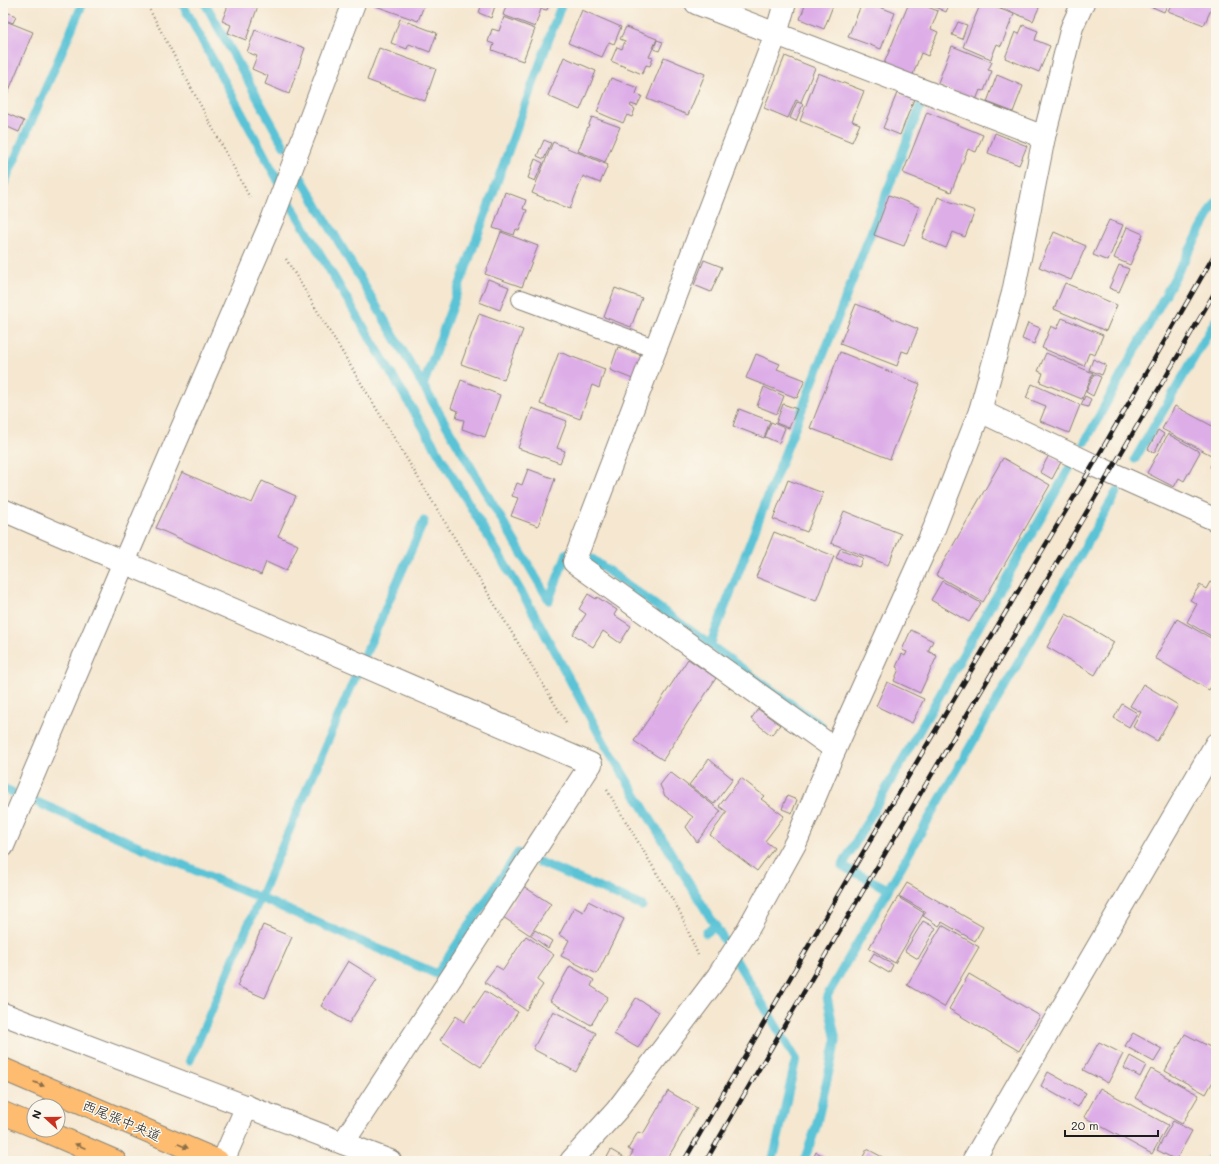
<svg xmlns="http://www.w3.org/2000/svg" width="1219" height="1164" font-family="Mali,'Klee One',sans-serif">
<rect width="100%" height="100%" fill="#fbf7ec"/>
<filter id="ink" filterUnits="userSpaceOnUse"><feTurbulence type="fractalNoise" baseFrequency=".025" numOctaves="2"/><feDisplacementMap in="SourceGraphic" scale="8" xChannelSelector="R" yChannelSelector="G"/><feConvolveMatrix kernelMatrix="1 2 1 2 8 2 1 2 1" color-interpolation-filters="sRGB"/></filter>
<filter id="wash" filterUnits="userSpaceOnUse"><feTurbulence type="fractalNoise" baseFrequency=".012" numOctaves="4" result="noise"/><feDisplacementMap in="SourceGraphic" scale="16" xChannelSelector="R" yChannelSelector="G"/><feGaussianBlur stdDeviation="0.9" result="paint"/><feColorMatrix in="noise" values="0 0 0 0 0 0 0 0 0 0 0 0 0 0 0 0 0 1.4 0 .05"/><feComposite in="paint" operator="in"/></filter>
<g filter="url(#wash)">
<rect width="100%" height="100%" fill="#f5e7d0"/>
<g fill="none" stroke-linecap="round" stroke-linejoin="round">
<g stroke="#5ac3d6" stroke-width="9">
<path d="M182,3L294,210L532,610L603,741L796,1059L775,1151L772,1161"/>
<path d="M205,3L284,146"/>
<path d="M300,176L549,600"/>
<path d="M3,186L83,3"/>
<path d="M423,386L562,3"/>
<path d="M1085,442L1216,202"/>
<path d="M1135,459L1216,320"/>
<path d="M592,559L821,726"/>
<path d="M549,600L567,553"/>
<path d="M710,645L922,102"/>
<path d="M365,655L424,521"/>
<path d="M3,788L12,792"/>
<path d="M34,801L437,974L518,853"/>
<path d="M539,862L642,906"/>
<path d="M888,889L842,866L1070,467"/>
<path d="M706,933L716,925"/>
<path d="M190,1060L357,673"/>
<path d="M804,1161L816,1127L836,1041L827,996L1117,491"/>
<path d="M1209,1161L1216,1149"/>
</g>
</g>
<g id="blocks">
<g fill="#ddade8">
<path d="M229,3H259L246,40L228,33L231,25L222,21Z"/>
<path d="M374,3H425L418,21L373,5Z"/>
<path d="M482,3H496L491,18L479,13Z"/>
<path d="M507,3H549L547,10L541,9L535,27L503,15Z"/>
<path d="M806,3H834L824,29L800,19Z"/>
<path d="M862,3H870L895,13L881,49L848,37Z"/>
<path d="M909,3H917L938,11L931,29L938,32L928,56L921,53L912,77L883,66Z"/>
<path d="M926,3H950L946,12Z"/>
<path d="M991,3H1041L1033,21Z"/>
<path d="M1143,3H1168L1164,12Z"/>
<path d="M1172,3H1214L1204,25L1168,11Z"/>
<path d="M986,4L1014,14L1001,46L997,44L991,59L963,47L980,5L985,7Z"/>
<path d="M582,10L621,27L614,44L609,42L602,57L568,43Z"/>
<path d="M4,11L16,16L13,23L3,19Z"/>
<path d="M504,17L535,29L523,61L492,50L494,44L488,42L492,29L499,31Z"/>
<path d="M400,19L437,33L430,52L409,44L407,49L391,43Z"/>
<path d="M3,20L33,32L5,100L3,99Z"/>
<path d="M958,22L967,25L962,39L952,35Z"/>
<path d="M1023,25L1038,31L1035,40L1050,46L1039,72L1005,58L1015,32L1019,34Z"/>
<path d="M626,27L657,39L649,57L653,58L650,66L646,65L642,74L611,61L617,47L622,49L625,41L620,39Z"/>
<path d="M255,30L305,48L289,94L265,84L268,76L252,69L257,56L247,52Z"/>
<path d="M657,40L663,42L659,51L654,49Z"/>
<path d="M952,46L992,62L988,70L992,71L984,91L980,90L976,100L937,85Z"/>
<path d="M379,48L436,69L425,101L367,80Z"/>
<path d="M785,56L815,68L801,102L796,100L788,118L764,108Z"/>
<path d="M564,57L596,71L580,110L548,96Z"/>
<path d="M664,57L705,74L688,115L647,99Z"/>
<path d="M818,73L864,91L852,121L860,124L852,142L800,121Z"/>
<path d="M997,75L1023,86L1013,112L987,102Z"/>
<path d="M611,78L638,88L636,94L642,96L637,106L631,104L630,106L635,109L632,117L627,115L623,123L597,112Z"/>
<path d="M897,93L914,99L900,135L883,128Z"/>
<path d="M797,102L803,104L796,121L790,118Z"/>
<path d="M3,112L24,121L19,132L3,125Z"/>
<path d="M927,112L983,135L976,152L968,149L951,192L903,173Z"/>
<path d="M592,117L620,127L605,162L578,151Z"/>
<path d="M995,133L1027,146L1019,165L988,153Z"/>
<path d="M544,140L551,143L544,159L537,156Z"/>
<path d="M553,142L608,165L600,183L583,176L570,209L532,193Z"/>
<path d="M535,159L543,163L535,181L528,178Z"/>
<path d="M505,192L526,200L523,209L527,210L519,231L516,229L514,235L493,228Z"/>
<path d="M889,195L919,207L904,246L874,235Z"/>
<path d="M938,197L975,211L965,237L953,232L946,248L922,238Z"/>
<path d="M1109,220L1123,225L1108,261L1093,255Z"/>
<path d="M1127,227L1143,234L1130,265L1114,258Z"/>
<path d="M501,232L538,246L522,287L485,274Z"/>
<path d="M1054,232L1086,246L1071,280L1039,267Z"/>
<path d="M704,260L722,267L711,292L694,285Z"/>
<path d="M1119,265L1129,269L1119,292L1109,288Z"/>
<path d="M488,279L509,287L500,310L479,302Z"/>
<path d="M1065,283L1117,305L1106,331L1054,309Z"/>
<path d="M615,288L642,298L631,327L604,317Z"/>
<path d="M856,304L918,329L908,353L902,351L897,366L840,344Z"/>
<path d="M479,314L523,330L504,380L461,364Z"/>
<path d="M1062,318L1103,335L1095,355L1089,353L1084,366L1042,348L1051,326L1057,329Z"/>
<path d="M1028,323L1040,328L1034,344L1022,339Z"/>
<path d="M618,347L644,356L635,380L610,370Z"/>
<path d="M559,352L605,369L599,388L592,385L580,419L540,404Z"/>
<path d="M840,352L920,384L890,459L810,428Z"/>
<path d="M1046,353L1093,373L1082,399L1040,382L1043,373L1038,371Z"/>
<path d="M756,354L780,364L777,369L805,380L797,398L746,378Z"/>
<path d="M1093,359L1106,365L1102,375L1089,370Z"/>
<path d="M1094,374L1101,377L1093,396L1086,392Z"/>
<path d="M461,380L500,395L485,437L462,429L464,420L456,418L458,411L451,408Z"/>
<path d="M1032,384L1080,405L1069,433L1040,421L1046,406L1026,398Z"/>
<path d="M764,387L784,396L777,414L757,406Z"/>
<path d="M1085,396L1091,399L1088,407L1081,405Z"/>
<path d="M783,404L797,409L789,428L776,423Z"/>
<path d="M1175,406L1216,428V447L1211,455L1162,429Z"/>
<path d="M532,408L567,421L557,448L565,451L560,463L518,448Z"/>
<path d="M739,409L770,421L764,438L733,426Z"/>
<path d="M771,422L785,428L779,443L765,437Z"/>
<path d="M1158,430L1164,434L1154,453L1148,449Z"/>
<path d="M1168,434L1200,452L1184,481L1179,478L1174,487L1147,473Z"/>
<path d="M1049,455L1061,462L1052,479L1040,472Z"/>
<path d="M1216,455V471L1210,467Z"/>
<path d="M1003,458L1050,485L983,602L936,575Z"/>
<path d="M528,469L555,479L538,526L511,516L518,498L512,496L517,483L522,485Z"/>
<path d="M182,472L252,503L262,481L296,496L278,536L298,545L286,571L266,562L261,575L156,528Z"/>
<path d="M788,480L823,493L807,532L773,519Z"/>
<path d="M844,511L901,534L888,565L831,543Z"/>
<path d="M774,532L834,556L816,601L756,577Z"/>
<path d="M840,549L863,558L859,567L836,558Z"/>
<path d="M942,581L981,603L969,622L931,600Z"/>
<path d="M1210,582L1216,585V639L1187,622L1197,604L1190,600L1200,585L1206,589Z"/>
<path d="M588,594L596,599L597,597L617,610L614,615L631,626L620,643L603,631L593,647L573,634L586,614L579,609Z"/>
<path d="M1066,614L1114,642L1095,675L1047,647Z"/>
<path d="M1177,619L1216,641V678L1209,690L1155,658Z"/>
<path d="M911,630L933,641L928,651L937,656L920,693L894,681L899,669L896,667L902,654L905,656L907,652L902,650Z"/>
<path d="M688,659L716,678L663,760L634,741Z"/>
<path d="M887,682L924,699L912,723L876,706Z"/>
<path d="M1143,684L1178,705L1157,741L1133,727L1141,712L1130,706Z"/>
<path d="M1122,704L1137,713L1129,727L1114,718Z"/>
<path d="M758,709L780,725L771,735L751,719Z"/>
<path d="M709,759L733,779L714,804L689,785Z"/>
<path d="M670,772L721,811L697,842L686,827L693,817L665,796L660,785Z"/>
<path d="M741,778L764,796L761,799L784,816L765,841L774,848L757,871L710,835L727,812L719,806Z"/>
<path d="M787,796L797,800L792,813L782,809Z"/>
<path d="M907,883L983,927L975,941L942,922L939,926L923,916L926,912L899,896Z"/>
<path d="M523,886L551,904L530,935L503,917Z"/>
<path d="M898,897L924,913L895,963L869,948Z"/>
<path d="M588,901L624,919L597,974L561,956L569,940L559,935L574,907L583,912Z"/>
<path d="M923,921L936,928L918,959L905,951Z"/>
<path d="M263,925L292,937L265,998L237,986Z"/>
<path d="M942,925L979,947L944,1007L907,985Z"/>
<path d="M535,930L552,941L548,948L531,936Z"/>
<path d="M526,936L554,955L537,980L543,985L526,1010L484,982L496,966L503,970Z"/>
<path d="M874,953L893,965L889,973L869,961Z"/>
<path d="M348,961L377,979L349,1023L321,1006Z"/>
<path d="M570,966L594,980L591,986L608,997L591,1025L550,1001Z"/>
<path d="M969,974L1040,1016L1019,1051L949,1009Z"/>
<path d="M485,991L518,1012L481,1067L440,1040L456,1016L464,1022Z"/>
<path d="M636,998L659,1012L638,1048L614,1034Z"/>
<path d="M553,1011L596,1033L576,1072L533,1049Z"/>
<path d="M1133,1033L1162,1049L1154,1062L1125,1046Z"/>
<path d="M1185,1034L1216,1050V1076L1206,1094L1165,1071Z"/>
<path d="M1099,1042L1123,1054L1108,1083L1083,1070Z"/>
<path d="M1130,1056L1146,1065L1140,1077L1124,1068Z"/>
<path d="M1151,1069L1199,1095L1182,1124L1135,1098Z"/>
<path d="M1048,1072L1086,1093L1078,1107L1041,1086Z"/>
<path d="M1100,1088L1168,1125L1152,1154L1084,1117Z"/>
<path d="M668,1091L697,1108L666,1161H605L611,1150L628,1160L633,1152L628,1149L638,1132L643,1134Z"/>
<path d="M1173,1121L1192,1131L1176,1160L1157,1150Z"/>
<path d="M867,1149L890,1161H861Z"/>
<path d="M816,1152L824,1156L822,1161H812Z"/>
</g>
</g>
</g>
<g filter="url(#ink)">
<use href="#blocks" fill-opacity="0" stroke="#888276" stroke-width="1"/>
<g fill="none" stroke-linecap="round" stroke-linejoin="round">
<defs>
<path id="service" d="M521,299L656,349"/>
<g id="minor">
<path d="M696,3L1044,137"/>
<path d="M785,3L776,34L574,562L835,749"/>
<path d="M980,411L1093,465L1216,520"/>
<path d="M3,510L591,764L343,1143"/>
<path d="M3,846L124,562L272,220L354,3"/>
<path d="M3,1014L390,1161"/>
<path d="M223,1161L247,1106"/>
<path d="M571,1161L617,1110L718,976L747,931L796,842L835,749L934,529L980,411L1013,293L1044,137L1072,27L1083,3"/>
<path d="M973,1161L1216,744"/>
</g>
<g id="primary">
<path d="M3,1069L218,1161"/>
<path d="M3,1113L34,1126"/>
<path d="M43,1130L115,1161"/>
</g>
</defs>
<use href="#service" stroke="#888276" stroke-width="20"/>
<use href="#minor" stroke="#888276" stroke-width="24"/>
<use href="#primary" stroke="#888276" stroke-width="24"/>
<g stroke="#888276" stroke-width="2.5" stroke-dasharray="1 3" stroke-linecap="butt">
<path d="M146,3L250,198"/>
<path d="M286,259L567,724"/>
<path d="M607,790L680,912L698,955"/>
</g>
<use href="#service" stroke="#fff" stroke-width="18"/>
<use href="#minor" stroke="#fff" stroke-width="22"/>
<use href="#primary" stroke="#fdbc70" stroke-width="22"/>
<defs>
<g id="rail">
<path d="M684,1161L845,883L1093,465L1216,252"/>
<path d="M706,1161C873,869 1048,582 1216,290"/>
</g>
</defs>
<use href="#rail" stroke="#1c1c1c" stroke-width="4.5"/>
<use href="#rail" stroke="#fbf7ec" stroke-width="3" stroke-dasharray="9" stroke-linecap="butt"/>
</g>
<defs><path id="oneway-solid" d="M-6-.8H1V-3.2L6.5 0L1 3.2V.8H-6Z"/></defs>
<g fill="#8c6c46">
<use href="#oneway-solid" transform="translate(39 1084) rotate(23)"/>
<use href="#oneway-solid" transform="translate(80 1146) rotate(-157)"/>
<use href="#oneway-solid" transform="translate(183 1146) rotate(23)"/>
</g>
</g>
<g text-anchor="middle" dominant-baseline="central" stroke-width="3" stroke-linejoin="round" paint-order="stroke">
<g font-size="14" fill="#1c1c1c" stroke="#fbf7ec">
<text transform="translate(122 1120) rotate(23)">西尾張中央道</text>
</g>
</g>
<rect width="1219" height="1164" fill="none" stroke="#fbf7ec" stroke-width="16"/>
<g transform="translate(46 1118) rotate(291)"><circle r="19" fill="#fbf7ec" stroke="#a29f99"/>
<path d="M0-3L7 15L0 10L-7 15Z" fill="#c8321e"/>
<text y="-6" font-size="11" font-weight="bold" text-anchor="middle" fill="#1c1c1c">N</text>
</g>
<path d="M1065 1130v6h93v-6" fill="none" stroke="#1c1c1c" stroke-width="2"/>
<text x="1071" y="1130" font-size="12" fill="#1c1c1c" stroke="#fbf7ec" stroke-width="3" paint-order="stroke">20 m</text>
</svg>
